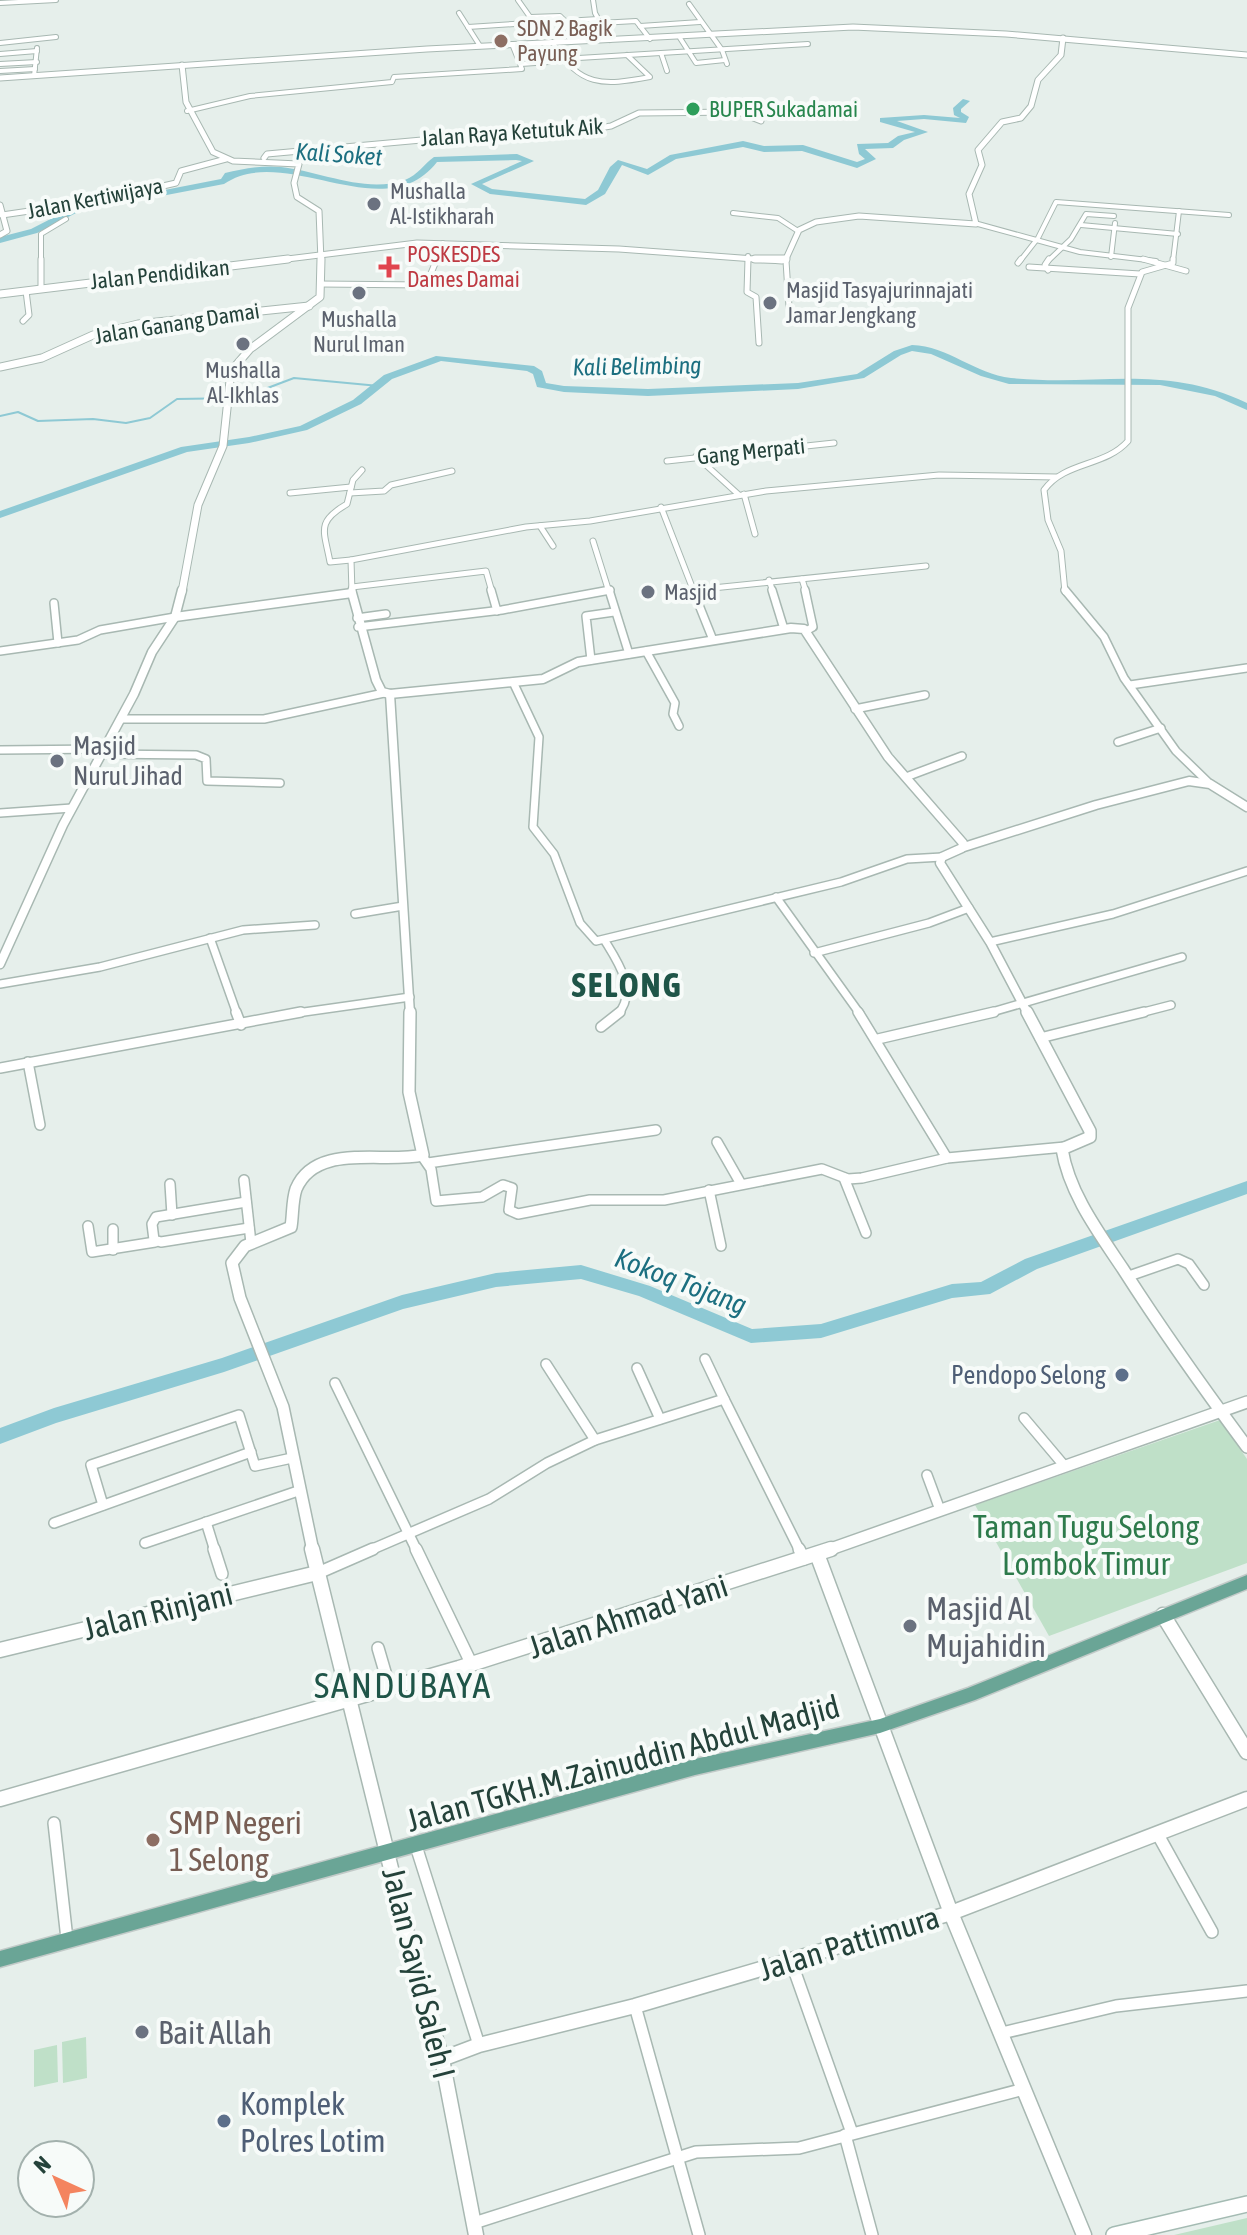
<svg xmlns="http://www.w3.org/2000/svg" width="1247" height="2235" font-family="'Asap Condensed',sans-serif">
<rect width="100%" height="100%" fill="#e6efeb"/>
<g fill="#bfe0c8">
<path d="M1220,1420L1247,1459V1563L1049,1636L975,1505Z"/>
<path d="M86,2037L87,2078L63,2083L62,2042Z"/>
<path d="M57,2045L58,2082L34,2087V2050Z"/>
<path d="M1247,2218V2235H1174Z"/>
</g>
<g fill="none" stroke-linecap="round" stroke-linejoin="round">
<path stroke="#8ec9d4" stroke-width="2" d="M0,416L18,412L38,421L93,419L126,423L150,418L177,399L241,398L294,378L379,386"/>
<g fill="#8ec9d4" fill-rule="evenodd">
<path d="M963,99L970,101L961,109V112L969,117L966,123L924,119L897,121L928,132L904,140L893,148L865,149L876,159L857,168L802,151L764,152L743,147L676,159L648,175L622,165L605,194L586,205L490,194L471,184L522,161L516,160L437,162C384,230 285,142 224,184L78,212L37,233L0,243V237L31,229L72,208L221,179L225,173C243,169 262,165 281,167C320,171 365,194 405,180C418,175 424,164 434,157L517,154L534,161L482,184L492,189L585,199L598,190L610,167L618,160L647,169L670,155L743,141L764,146L803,145L857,162L865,159L859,154L857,144L888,143L898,136L915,132L880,122V118L924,115L960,118L954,115L953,108Z"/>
<path d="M912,345C948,346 975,374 1011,378C1098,387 1161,363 1247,403V410L1215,396L1160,385L1009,384L981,376L931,354L912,351L901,355L864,378L798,389L648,396L564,392L537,387L533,374L527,371L441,361L392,379L361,404L307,430L249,443L187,452L0,518V511L181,447L249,437L300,426L353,400L384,375L436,356L534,366L542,371L546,383L564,386L648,389L798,383L857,374L894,351Z"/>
<path d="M1247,1181V1194L1037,1269L990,1294L952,1298L821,1338L751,1343L639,1296L581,1279L496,1287L403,1309L224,1372L56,1423L0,1444V1428L54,1408L222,1358L402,1295L496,1273L581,1265L650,1286L752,1329L821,1324L952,1284L981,1282L1025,1259Z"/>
</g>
<defs>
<g id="minor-far4">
<path d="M593,0L595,13L610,40"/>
<path d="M0,3L56,0"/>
<path d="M689,4L722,50L727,64"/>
<path d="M459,13L480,46"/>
<path d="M530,17L560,16L565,21"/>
<path d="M600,23L636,21L650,39"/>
<path d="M640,26L700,22"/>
<path d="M468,27L529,23L530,17L518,0"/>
<path d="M680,38L696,63L725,60"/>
<path d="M571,42L565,21L598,19"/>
<path d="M0,43L56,37"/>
<path d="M553,43C580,87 602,86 650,77L627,55"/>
<path d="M661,53L667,71"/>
<path d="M0,54L37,51"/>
<path d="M562,59L808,44"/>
<path d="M0,64L37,62"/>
<path d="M521,64L563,61"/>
<path d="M0,71L35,69"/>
<path d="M34,76L37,48"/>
<path d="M187,111L250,96L392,82L394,77L522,69L512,44"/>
<path d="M733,213L778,218L798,231"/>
<path d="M978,224L1080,252L1156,261"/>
<path d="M1081,225L1178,234"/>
<path d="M1111,257L1115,223"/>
<path d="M41,261V234L66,219"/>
<path d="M436,261L443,243"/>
<path d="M748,261V256"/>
<path d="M1020,261L1038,238L1056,202L1229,215"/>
<path d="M1048,261L1071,239L1086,214L1114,216"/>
<path d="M1173,261L1179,211"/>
</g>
<g id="minor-far3">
<path d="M41,259V289"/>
<path d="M748,259L747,292L756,297L759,343"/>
<path d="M1143,259L1186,271"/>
<path d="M786,261L789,307"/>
<path d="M1018,263L1021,259"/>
<path d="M1029,267L1140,274"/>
<path d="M1048,270L1045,265L1049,259"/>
<path d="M320,284L426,285L437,259"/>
<path d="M23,321L29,315L26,291"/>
<path d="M696,456L739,495"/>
<path d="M667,461L834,443"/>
<path d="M290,493L351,487"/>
<path d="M350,493L384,491L391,485L452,471"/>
<path d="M744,494L755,534"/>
<path d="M661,507L694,592"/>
<path d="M540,526L553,546"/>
<path d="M593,541L609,592"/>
<path d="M351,560L330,562C324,530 316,522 347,504L353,480L362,470"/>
<path d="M802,579L806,592"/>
<path d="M769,580L773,592"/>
<path d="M352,587L486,571L492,592"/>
<path d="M693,590L926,566"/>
<path d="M352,592L351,560L526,527L590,521L766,491L939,475L1056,477"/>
<path d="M600,592L610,590"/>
<path d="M1065,592L1061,551L1048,520L1044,490C1065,461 1105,467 1128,441V308L1142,272L1173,263V259"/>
</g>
<g id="minor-far2">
<path d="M352,590V593"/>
<path d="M491,590L497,611"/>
<path d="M609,590L629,654"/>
<path d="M693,590L713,640"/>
<path d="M772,590L784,629"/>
<path d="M805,590L813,627L806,631"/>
<path d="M1065,590L1104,637L1124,678L1176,751L1210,784"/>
<path d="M54,603L58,643"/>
<path d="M357,618L386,614"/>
<path d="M358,627L502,610L610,590"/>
<path d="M0,651L78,640L100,630L175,617"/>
<path d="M646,651L675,703L673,714L679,726"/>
<path d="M591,660L586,616L614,612"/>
<path d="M513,682L539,737L533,827L554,854L580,923L596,941L841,882L907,859L942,857"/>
<path d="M1130,685L1247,668"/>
<path d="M855,709L925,695"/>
<path d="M121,719H264L384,693"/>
<path d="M1118,742L1161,728"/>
<path d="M0,750L104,749"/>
<path d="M101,754L196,755L206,759L207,781L280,783"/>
<path d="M906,777L962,756"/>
<path d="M0,813L72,808"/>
<path d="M776,897L860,1014"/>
<path d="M355,914L403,906"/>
<path d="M210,938L237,1014"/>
<path d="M605,941C618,962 638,991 618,1014"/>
<path d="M990,942L1113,914L1247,871"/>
<path d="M814,953L929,923L969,908"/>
<path d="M0,984L100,967L243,930L315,925"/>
<path d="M290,1014L410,997"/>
<path d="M985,1014L1182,957"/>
<path d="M1136,1014L1171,1005"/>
</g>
<g id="minor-far1">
<path d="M236,1012L241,1025"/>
<path d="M858,1012L947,1158"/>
<path d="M601,1027L620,1012"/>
<path d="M1040,1038L1144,1012"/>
<path d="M878,1039L994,1012"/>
<path d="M28,1062L40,1125"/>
<path d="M0,1068L301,1012"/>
<path d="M717,1142L741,1184"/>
<path d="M422,1156L431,1169L436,1201L482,1197L503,1185L512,1188L509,1210L518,1214L590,1200H664L822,1169L848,1179L862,1178L947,1158L1065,1147"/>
<path d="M428,1163L656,1130"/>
<path d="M844,1178L866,1233"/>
<path d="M244,1180L251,1243"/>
<path d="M170,1184L172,1215"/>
<path d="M709,1190L721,1246"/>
<path d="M246,1202L156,1217L152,1224L154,1240L161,1242L249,1228"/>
<path d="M88,1226L92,1252L155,1242"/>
<path d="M113,1229V1250"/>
<path d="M1129,1276L1178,1259L1189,1264L1204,1285"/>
<path d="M705,1359L724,1399"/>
<path d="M546,1364L595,1440"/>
<path d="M637,1368L660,1419"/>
<path d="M335,1383L417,1551"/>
<path d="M1024,1418L1062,1463"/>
<path d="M927,1475L940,1510"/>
<path d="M103,1505L91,1465L239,1415L255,1466L292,1458"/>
<path d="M206,1522L215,1551"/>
<path d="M54,1523L251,1452"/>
<path d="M145,1543L298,1491"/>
<path d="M368,1551L489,1499L547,1463L595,1440L724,1399L800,1551"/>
</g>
<g id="minor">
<path d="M214,1549L222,1574"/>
<path d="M416,1549L472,1665"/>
<path d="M799,1549L804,1559"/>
<path d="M318,1573L373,1549"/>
<path d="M378,1648L390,1689"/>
<path d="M54,1823L67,1939"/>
<path d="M1157,1833L1212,1932"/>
<path d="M416,1846L479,2045"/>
<path d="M791,1961L852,2133"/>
<path d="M635,2006L699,2235"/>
<path d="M1002,2033L1116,2006L1247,1991"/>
<path d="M845,2135L872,2235"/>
<path d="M474,2223L696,2152L799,2148L1024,2089"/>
</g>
<g id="tertiary-far4">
<path d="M182,65L186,102L213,152L233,161L299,164L294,183L297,197L319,211L321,261"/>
<path d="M0,78L427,49L853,27L1006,34L1247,55"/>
<path d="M264,158L267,154L520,131L587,130L611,126L639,113L738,112L761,121"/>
<path d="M0,205L7,231L0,235"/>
<path d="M2,215L98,201L176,183L181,171L226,159"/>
<path d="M271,261L417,243L619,249L782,261"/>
<path d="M785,261L799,230L816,222L859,216L976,224L969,194L982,165L978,150L1002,122L1021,118L1031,106L1038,80L1061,55L1063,38"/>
</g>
<g id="tertiary-far3">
<path d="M755,259H786"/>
<path d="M0,294L288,259"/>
<path d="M0,367L42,358L93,335L138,324L309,306"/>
<path d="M182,592L198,505L223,446L231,371L250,349L320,297L321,259"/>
</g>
<g id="tertiary-far2">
<path d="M175,617L352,593L376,680L382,692L390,694L543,679L578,662L791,628L804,629L888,757L963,843L962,848L942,857L940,863L990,942L1028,1014"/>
<path d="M390,694L410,1014"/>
<path d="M964,847L1096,805L1189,781L1210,784L1247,807"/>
<path d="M0,964L63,825L134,694L152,652L175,617L182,590"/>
</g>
<g id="tertiary-far1">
<path d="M1027,1012L1090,1131V1137L1062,1149C1069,1193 1099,1233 1123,1269C1162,1330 1204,1389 1247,1447"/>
<path d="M313,1551L283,1407L240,1298L232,1263L245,1246L291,1227C293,1215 292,1201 296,1189C316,1142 383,1164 423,1155L409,1092L410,1012"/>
<path d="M825,1551L1247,1402"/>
</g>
<g id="tertiary">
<path d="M312,1549L421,1990L442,2059L476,2235"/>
<path d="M817,1554L951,1913L1084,2235"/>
<path d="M1163,1615L1247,1752"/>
<path d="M0,1650L317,1573"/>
<path d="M0,1799L459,1668L831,1549"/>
<path d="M442,2059L479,2045L635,2006L951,1913L1247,1799"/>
</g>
<path id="secondary" d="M1114,2235L1247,2204"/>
<path id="primary" d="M1247,1575V1589L975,1700L880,1733L695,1775L0,1967V1951L695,1759L880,1719L968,1688Z"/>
</defs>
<use href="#minor-far4" stroke="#a8b8b2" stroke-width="6"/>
<use href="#minor-far3" stroke="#a8b8b2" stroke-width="7"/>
<use href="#minor-far2" stroke="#a8b8b2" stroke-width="10"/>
<use href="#minor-far1" stroke="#a8b8b2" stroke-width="12"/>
<use href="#minor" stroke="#a8b8b2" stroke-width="14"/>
<use href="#tertiary-far4" stroke="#a8b8b2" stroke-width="7"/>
<use href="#tertiary-far3" stroke="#a8b8b2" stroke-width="9"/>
<use href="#tertiary-far2" stroke="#a8b8b2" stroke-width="11"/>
<use href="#tertiary-far1" stroke="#a8b8b2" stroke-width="14"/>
<use href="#tertiary" stroke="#a8b8b2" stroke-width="17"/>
<use href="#secondary" stroke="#a4bbb3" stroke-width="18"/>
<use href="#primary" stroke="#c2cac8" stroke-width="3"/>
<use href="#minor-far4" stroke="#fff" stroke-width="4"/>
<use href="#minor-far3" stroke="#fff" stroke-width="5"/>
<use href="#minor-far2" stroke="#fff" stroke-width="7"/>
<use href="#minor-far1" stroke="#fff" stroke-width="9"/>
<use href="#minor" stroke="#fff" stroke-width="11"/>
<use href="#tertiary-far4" stroke="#fff" stroke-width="5"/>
<use href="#tertiary-far3" stroke="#fff" stroke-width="7"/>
<use href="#tertiary-far2" stroke="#fff" stroke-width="8"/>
<use href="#tertiary-far1" stroke="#fff" stroke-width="11"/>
<use href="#tertiary" stroke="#fff" stroke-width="14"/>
<use href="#secondary" stroke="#fff" stroke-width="15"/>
<use href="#primary" fill="#6aa596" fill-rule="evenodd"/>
</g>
<g fill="#8d6e63" stroke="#f7fbf9" stroke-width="3">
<circle cx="501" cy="41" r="8"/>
<circle cx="153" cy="1840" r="8"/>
</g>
<circle fill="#2e9e5b" stroke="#f7fbf9" stroke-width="3" cx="693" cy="109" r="8"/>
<g fill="#6b7280" stroke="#f7fbf9" stroke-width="3">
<circle cx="374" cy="204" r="8"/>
<circle cx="359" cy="293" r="8"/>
<circle cx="770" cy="303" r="8"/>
<circle cx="243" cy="344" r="8"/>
<circle cx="648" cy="592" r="8"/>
<circle cx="57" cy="761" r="8"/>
<circle cx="910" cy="1626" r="8"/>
<circle cx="142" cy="2032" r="8"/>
</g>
<path fill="#e0444e" stroke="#f7fbf9" stroke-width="3" d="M385 255h8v8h8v8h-8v8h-8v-8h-8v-8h8z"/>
<g fill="#5c6f8a" stroke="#f7fbf9" stroke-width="3">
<circle cx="1122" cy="1375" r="8"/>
<circle cx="224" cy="2121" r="8"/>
</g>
<g text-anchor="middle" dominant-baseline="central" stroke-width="8" stroke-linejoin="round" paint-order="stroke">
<g font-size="22" fill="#785e54" stroke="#f7fbf9" text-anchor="start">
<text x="517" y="28">SDN 2 Bagik<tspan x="517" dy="25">Payung</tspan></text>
</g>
<g font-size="22" fill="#27864d" stroke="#f7fbf9" text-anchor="start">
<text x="709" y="109">BUPER Sukadamai</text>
</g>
<g font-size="22" fill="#24423a" stroke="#f7fbf9">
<text transform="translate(512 132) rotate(-4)">Jalan Raya Ketutuk Aik</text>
<text transform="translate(95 198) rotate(-11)">Jalan Kertiwijaya</text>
<text transform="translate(160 274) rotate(-6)">Jalan Pendidikan</text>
<text transform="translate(177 323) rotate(-9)">Jalan Ganang Damai</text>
<text transform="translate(751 451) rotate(-6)">Gang Merpati</text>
</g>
<g font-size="22" fill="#5b616d" stroke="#f7fbf9" text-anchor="start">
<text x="390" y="191">Mushalla<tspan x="390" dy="25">Al-Istikharah</tspan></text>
<text x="786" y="290">Masjid Tasyajurinnajati<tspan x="786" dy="25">Jamar Jengkang</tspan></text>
<text x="359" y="319" text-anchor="middle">Mushalla<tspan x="359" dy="25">Nurul Iman</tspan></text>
<text x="243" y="370" text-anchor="middle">Mushalla<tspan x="243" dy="25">Al-Ikhlas</tspan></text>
<text x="664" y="592">Masjid</text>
</g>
<g font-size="22" fill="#be3a42" stroke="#f7fbf9" text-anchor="start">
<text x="407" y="254">POSKESDES<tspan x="407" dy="25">Dames Damai</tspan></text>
</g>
<g font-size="24" font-style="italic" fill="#1c6f80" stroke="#f7fbf9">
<text transform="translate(339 154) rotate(4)">Kali Soket</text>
<text transform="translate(637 366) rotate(-1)">Kali Belimbing</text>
</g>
<g font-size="26" fill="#5b616d" stroke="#f7fbf9" text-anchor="start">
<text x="73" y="746">Masjid<tspan x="73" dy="30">Nurul Jihad</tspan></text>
</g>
<g font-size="26" fill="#4e5e75" stroke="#f7fbf9" text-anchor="end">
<text x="1106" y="1375">Pendopo Selong</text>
</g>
<g font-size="28" font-style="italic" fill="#1c6f80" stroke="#f7fbf9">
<text transform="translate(681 1281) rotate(21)">Kokoq Tojang</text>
</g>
<g font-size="32" fill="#2d7a4b" stroke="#f7fbf9">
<text x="1086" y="1526">Taman Tugu Selong<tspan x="1086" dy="37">Lombok Timur</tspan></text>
</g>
<g font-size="32" fill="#5b616d" stroke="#f7fbf9" text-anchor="start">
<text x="926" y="1608">Masjid Al<tspan x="926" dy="37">Mujahidin</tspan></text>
<text x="158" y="2032">Bait Allah</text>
</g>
<g font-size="32" fill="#24423a" stroke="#f7fbf9">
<text transform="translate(158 1611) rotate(-14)">Jalan Rinjani</text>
<text transform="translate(628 1616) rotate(-18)">Jalan Ahmad Yani</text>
<text transform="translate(623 1763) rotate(-15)">Jalan TGKH.M.Zainuddin Abdul Madjid</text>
<text transform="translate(849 1943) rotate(-17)">Jalan Pattimura</text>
<text transform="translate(419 1973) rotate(76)">Jalan Sayid Saleh I</text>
</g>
<g font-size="32" fill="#785e54" stroke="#f7fbf9" text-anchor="start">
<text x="169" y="1822">SMP Negeri<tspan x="169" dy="37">1 Selong</tspan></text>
</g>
<g font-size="32" fill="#4e5e75" stroke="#f7fbf9" text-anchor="start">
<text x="240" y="2103">Komplek<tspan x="240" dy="37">Polres Lotim</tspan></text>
</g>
<g font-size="34" font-weight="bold" letter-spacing="2" fill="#1f5548" stroke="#f7fbf9">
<text x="627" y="984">SELONG</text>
</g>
<g font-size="36" letter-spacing="2" fill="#1f5548" stroke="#f7fbf9">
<text x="403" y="1685">SANDUBAYA</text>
</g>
</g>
<g transform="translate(56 2179) rotate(316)"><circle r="38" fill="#f7fbf9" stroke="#a3b1ad" stroke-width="2"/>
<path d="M0-6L14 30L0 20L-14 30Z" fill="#f4845f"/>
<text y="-12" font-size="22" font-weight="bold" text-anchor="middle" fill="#24423a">N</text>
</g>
</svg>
